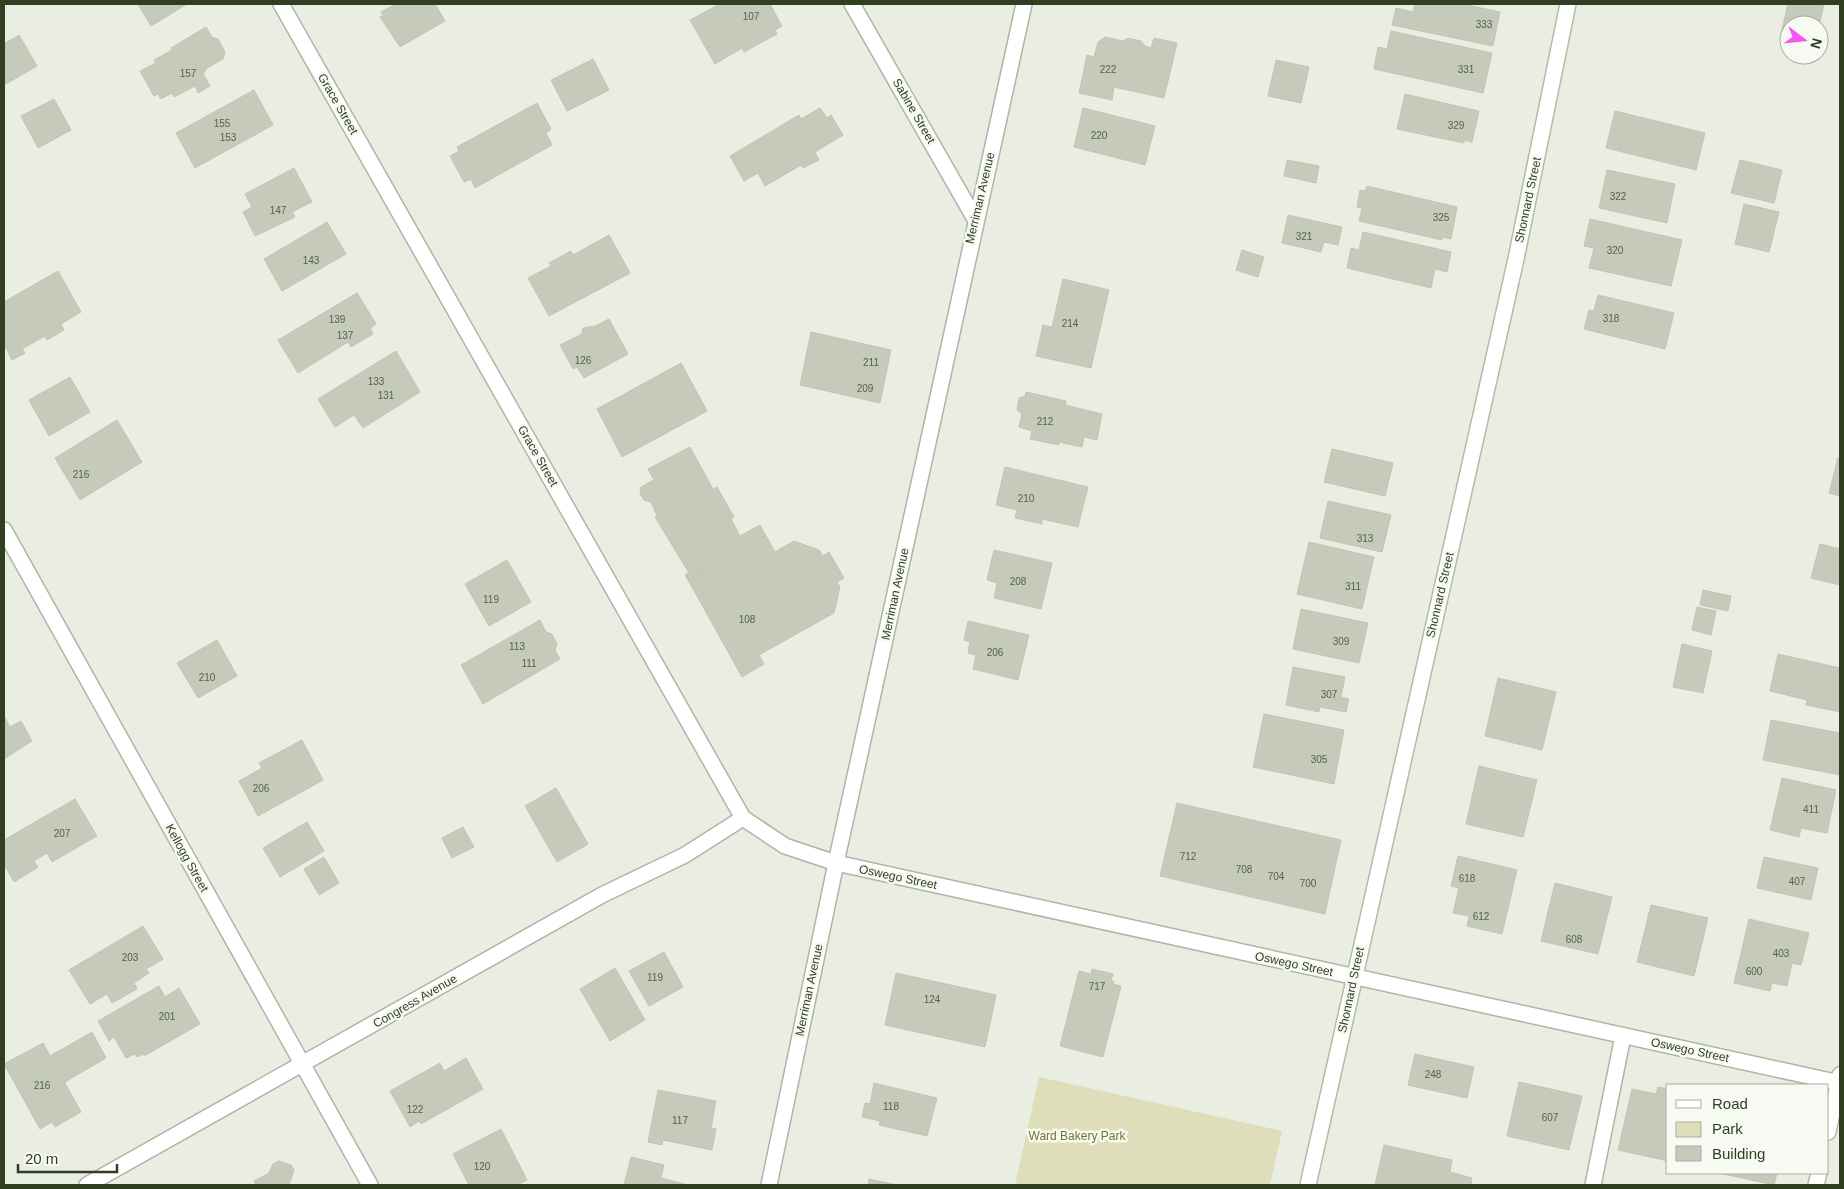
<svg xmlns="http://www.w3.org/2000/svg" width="1844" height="1189" font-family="Helvetica,sans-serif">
<rect width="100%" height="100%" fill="#eaede2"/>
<path fill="#dedebb" d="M1039,1077L1282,1131L1270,1185H1015Z"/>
<g fill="#c5caba" stroke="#c0c6b4">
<path d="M138,4H187L151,26Z"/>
<path d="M396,4H435L445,21L400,47L380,17L383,16L381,12Z"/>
<path d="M720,4H770L782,26L775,30L777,34L744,52L742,48L715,64L690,20Z"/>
<path d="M1415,4H1462L1500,12L1493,46L1392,25L1396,8L1413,12Z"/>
<path d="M1788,4H1824L1819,26L1789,25V32L1782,30Z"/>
<path d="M206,27L212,37L218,39L225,52L223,59L207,68L203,74L210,86L198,93L195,86L174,97L172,93L161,99L158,94L154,96L140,71L156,63L154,60L172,50L171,48Z"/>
<path d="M1391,31L1492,53L1483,93L1374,69L1378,47L1387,49Z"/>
<path d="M19,35L37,66L4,85V44Z"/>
<path d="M1105,37L1123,41L1128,38L1141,41L1145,46L1151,48L1154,38L1177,43L1164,98L1114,87L1112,100L1079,93L1087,55L1094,57L1098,42Z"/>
<path d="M593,59L609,90L567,111L551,80Z"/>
<path d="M1276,60L1309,67L1301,103L1268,96Z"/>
<path d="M254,90L273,125L195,168L176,133Z"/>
<path d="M1405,94L1479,111L1472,142L1464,140V143L1397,129Z"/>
<path d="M54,99L71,130L38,148L21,116Z"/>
<path d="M537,103L551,129L546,133L552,145L475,188L471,179L464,182L450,156L459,151L457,147Z"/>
<path d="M820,108L827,118L831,115L843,135L815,152L819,160L803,168L801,165L765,186L758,173L744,181L730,156L799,115L801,119Z"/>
<path d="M1083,108L1155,126L1145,165L1074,147Z"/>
<path d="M1615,111L1705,133L1696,170L1606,148Z"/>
<path d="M1287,160L1319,166L1316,183L1284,176Z"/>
<path d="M1740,160L1782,170L1774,203L1731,193Z"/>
<path d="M294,168L312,202L292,212L295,217L255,236L243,212L252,207L245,194Z"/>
<path d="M1607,170L1675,184L1667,223L1599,208Z"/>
<path d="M1367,186L1457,207L1451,239L1442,237V240L1359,221L1362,208L1357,207L1360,190L1365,191Z"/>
<path d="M1744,204L1779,212L1769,252L1735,244Z"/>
<path d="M1288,215L1342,227L1338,245L1324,242L1321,252L1282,243Z"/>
<path d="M1590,219L1682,240L1671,286L1589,268L1594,248L1584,246Z"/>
<path d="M327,222L346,254L282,291L264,259Z"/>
<path d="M1363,232L1451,252L1447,272L1435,269L1431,288L1347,268L1351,248L1359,250Z"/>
<path d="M609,235L630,273L549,316L528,278L551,266L549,263L571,251L573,255Z"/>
<path d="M1242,250L1264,257L1258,277L1236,270Z"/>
<path d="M58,271L81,312L61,324L64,330L47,340L45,336L22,349L25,353L12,360L6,348L4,349V302Z"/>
<path d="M1063,279L1109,290L1091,368L1036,356L1043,325L1052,327Z"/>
<path d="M357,293L376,324L370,328L373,334L351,347L348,342L298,373L278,340Z"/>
<path d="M1598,295L1674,313L1665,349L1584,329L1589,310L1594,311Z"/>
<path d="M609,319L628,354L584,378L577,367L573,369L560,345L582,334L583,328L595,326Z"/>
<path d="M811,332L891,350L880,403L800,385Z"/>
<path d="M396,351L420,392L363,428L354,415L335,427L318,399Z"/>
<path d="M681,363L707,411L622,457L597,409Z"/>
<path d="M70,377L90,412L49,436L29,400Z"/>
<path d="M1026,392L1066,401L1065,405L1102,414L1097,440L1084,437L1082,447L1059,442V445L1030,439L1032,431L1019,427L1022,414L1017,410L1019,398L1025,396Z"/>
<path d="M117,420L142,462L80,500L55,458Z"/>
<path d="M690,447L713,489L717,487L734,517L731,519L740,536L715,550L722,562L700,574L697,568L689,573L655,517L657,516L651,502L644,500L640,494L641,487L654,480L648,469Z"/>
<path d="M1332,449L1393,463L1385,496L1324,482Z"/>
<path d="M1838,458H1840V496L1829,493Z"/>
<path d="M1005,467L1088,487L1078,527L1042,519V524L1015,518L1017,510L996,505Z"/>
<path d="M1328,501L1391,515L1382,552L1320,538Z"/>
<path d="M760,525L775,552L697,596L685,575L697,568L700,574L722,562L715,550Z"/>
<path d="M794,541L819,550L823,556L829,552L844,578L837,582L840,587L834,613L759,655L764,664L742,677L697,596Z"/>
<path d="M1309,542L1374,557L1362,609L1297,594Z"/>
<path d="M1820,544L1840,549V585L1811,578Z"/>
<path d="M994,550L1052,563L1041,609L994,598L997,583L987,580Z"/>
<path d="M507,560L531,602L489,626L465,584Z"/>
<path d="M1703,590L1731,596L1728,611L1700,605Z"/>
<path d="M1697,607L1716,611L1711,635L1692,630Z"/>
<path d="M1301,609L1368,623L1359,663L1293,649Z"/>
<path d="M540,620L546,632L552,634L557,644L555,650L560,659L483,704L461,665Z"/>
<path d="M968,621L1029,635L1018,680L973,669L976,655L968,653L970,642L964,640Z"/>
<path d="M217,640L237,676L198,698L177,663Z"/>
<path d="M1682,644L1712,651L1703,693L1673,687Z"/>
<path d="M1778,654L1840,668V712L1806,705L1807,700L1770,691Z"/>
<path d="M1293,667L1345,677L1341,697L1349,699L1346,712L1320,707L1319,712L1286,705Z"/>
<path d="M1498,678L1556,692L1542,750L1485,736Z"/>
<path d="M1264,714L1344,730L1334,784L1253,767Z"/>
<path d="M4,716L10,727L21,721L32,741L4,759Z"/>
<path d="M1771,720L1840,733V775L1763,760Z"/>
<path d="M302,740L323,780L258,816L239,781L262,768L259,763Z"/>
<path d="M1479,766L1537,780L1523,837L1466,824Z"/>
<path d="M1782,778L1836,790L1827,833L1801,828L1799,837L1770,830Z"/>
<path d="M556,788L588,844L557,862L525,806Z"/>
<path d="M75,799L97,836L52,862L47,853L34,861L38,867L14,882L4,864V840Z"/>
<path d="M1177,803L1341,840L1325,914L1160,876Z"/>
<path d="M307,822L324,851L280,877L263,848Z"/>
<path d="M463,827L474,847L452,858L442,838Z"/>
<path d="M1458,856L1517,870L1502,934L1467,926L1469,916L1453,913L1459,888L1451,886Z"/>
<path d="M324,857L339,883L319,895L304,869Z"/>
<path d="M1764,857L1818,868L1811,900L1757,888Z"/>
<path d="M1555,883L1612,897L1598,954L1541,941Z"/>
<path d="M1651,905L1708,918L1694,976L1637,962Z"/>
<path d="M1749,919L1809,933L1801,965L1792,963L1787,986L1772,983L1770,991L1734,983Z"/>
<path d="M143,926L163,959L146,969L149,973L134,983L137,989L112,1003L107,994L90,1004L69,970Z"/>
<path d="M664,952L683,987L649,1006L629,971Z"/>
<path d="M615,968L645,1020L610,1041L580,989Z"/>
<path d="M1092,969L1113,974L1111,981H1114L1113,984L1121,986L1103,1057L1060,1046L1079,971L1091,974Z"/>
<path d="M896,973L996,995L985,1047L885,1025Z"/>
<path d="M159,986L165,997L179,988L200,1024L144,1056L143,1054L137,1057L135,1054L126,1058L114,1037L109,1041L98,1021Z"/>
<path d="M92,1032L106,1058L65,1082L50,1056Z"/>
<path d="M43,1043L81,1112L55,1127L52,1122L40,1129L4,1064Z"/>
<path d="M1415,1054L1474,1067L1467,1098L1408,1085Z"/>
<path d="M466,1058L483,1089L421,1124L419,1121L410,1127L390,1091L440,1063L444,1071Z"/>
<path d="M1519,1082L1582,1096L1569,1150L1507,1136Z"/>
<path d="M874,1083L937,1098L927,1136L879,1125L880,1121L862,1117L865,1103L870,1104Z"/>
<path d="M1658,1087L1668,1089V1161L1618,1150L1632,1089L1656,1094Z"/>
<path d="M658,1090L716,1101L711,1128L716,1129L712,1150L663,1140L662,1145L648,1142Z"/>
<path d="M501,1129L527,1180L517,1185H485L484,1183L469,1185L453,1154Z"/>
<path d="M1384,1145L1452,1160L1450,1172L1472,1178L1471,1185H1375Z"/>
<path d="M631,1157L664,1165L661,1178L688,1185H624Z"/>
<path d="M279,1161L291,1165L294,1170L289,1185H256L254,1181L269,1173L273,1164Z"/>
<path d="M1719,1173H1777L1774,1185Z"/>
<path d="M869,1179L897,1185H868Z"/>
</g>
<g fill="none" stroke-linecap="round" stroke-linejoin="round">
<defs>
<path id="lane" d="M1593,1185L1623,1036"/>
<g id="street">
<path d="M281,4L743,818L785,846L836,863L1840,1083"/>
<path d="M852,4L975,219"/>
<path d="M4,530L370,1185"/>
<path d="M87,1185L602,895L685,855L743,818"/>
<path d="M769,1185L836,863L1024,4"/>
</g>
<g id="secondary">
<path d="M1828,1132L1840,1075"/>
<path d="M1308,1185L1516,259L1568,4"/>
<path d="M1816,1185L1819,1173"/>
</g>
</defs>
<use href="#lane" stroke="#afb5a5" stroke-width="18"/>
<use href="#street" stroke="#afb5a5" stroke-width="18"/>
<use href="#secondary" stroke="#b2bca3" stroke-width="18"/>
<use href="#lane" stroke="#fff" stroke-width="15"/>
<use href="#street" stroke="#fff" stroke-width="15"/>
<use href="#secondary" stroke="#fff" stroke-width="15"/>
</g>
<g text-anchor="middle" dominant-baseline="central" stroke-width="5" stroke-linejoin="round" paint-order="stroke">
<g font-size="10" fill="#566148">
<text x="751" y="16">107</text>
<text x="1484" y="24">333</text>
<text x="1108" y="69">222</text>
<text x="1466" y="69">331</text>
<text x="188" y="73">157</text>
<text x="222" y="123">155</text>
<text x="1456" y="125">329</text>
<text x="1099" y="135">220</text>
<text x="228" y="137">153</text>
<text x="1618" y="196">322</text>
<text x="278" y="210">147</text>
<text x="1441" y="217">325</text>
<text x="1304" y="236">321</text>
<text x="1615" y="250">320</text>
<text x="311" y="260">143</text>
<text x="1611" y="318">318</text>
<text x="337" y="319">139</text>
<text x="1070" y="323">214</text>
<text x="345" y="335">137</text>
<text x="583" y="360">126</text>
<text x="871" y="362">211</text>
<text x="376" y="381">133</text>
<text x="865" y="388">209</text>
<text x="386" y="395">131</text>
<text x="1045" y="421">212</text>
<text x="81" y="474">216</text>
<text x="1026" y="498">210</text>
<text x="1365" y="538">313</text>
<text x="1018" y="581">208</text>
<text x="1353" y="586">311</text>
<text x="491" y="599">119</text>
<text x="747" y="619">108</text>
<text x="1341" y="641">309</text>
<text x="517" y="646">113</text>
<text x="995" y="652">206</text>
<text x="529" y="663">111</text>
<text x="207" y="677">210</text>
<text x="1329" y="694">307</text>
<text x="1319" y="759">305</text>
<text x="261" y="788">206</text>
<text x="1811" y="809">411</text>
<text x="62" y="833">207</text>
<text x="1188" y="856">712</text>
<text x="1244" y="869">708</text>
<text x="1276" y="876">704</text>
<text x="1467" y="878">618</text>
<text x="1797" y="881">407</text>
<text x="1308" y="883">700</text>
<text x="1481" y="916">612</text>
<text x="1574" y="939">608</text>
<text x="1781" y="953">403</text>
<text x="130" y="957">203</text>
<text x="1754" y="971">600</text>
<text x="655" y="977">119</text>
<text x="1097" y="986">717</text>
<text x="932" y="999">124</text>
<text x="167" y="1016">201</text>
<text x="1433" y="1074">248</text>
<text x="42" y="1085">216</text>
<text x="891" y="1106">118</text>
<text x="415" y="1109">122</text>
<text x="1550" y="1117">607</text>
<text x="680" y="1120">117</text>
<text x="482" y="1166">120</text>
</g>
<g font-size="12" fill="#313e22" stroke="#f7f9f3">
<text transform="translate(338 104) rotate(60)">Grace Street</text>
<text transform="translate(914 111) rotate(60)">Sabine Street</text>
<text transform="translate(980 198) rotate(-77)">Merriman Avenue</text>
<text transform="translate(1528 200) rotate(-78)">Shonnard Street</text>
<text transform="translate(538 456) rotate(60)">Grace Street</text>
<text transform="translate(895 594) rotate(-78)">Merriman Avenue</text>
<text transform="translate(1440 595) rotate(-77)">Shonnard Street</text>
<text transform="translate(187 858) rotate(61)">Kellogg Street</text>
<text transform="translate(898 877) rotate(12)">Oswego Street</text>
<text transform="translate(1294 964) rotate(12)">Oswego Street</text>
<text transform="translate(809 990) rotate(-78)">Merriman Avenue</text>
<text transform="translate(1351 990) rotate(-78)">Shonnard Street</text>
<text transform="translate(415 1001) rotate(-30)">Congress Avenue</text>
<text transform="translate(1690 1050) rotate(12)">Oswego Street</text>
</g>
<g font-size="12" fill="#6c762b" stroke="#f7f9f3">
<text x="1077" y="1136">Ward Bakery Park</text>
</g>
</g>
<rect width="1844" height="1189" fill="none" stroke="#313e22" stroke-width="10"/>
<rect x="1666" y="1084" width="162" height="90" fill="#f7f9f3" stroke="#a8ae9f"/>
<rect x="1676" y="1100" width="25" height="8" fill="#ffffff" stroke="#a8ae9f"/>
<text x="1712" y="1109" font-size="15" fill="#313e22">Road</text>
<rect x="1676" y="1122" width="25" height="15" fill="#dedebb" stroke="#a8ae9f"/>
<text x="1712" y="1134" font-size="15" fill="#313e22">Park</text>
<rect x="1676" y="1146" width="25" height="15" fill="#c5caba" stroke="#a8ae9f"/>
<text x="1712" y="1159" font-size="15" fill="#313e22">Building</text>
<g transform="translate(1804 40) rotate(106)"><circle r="24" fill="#f7f9f3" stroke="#a8ae9f"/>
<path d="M0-4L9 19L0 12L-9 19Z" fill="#f358f4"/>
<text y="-8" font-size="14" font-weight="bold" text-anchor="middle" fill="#313e22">N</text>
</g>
<path d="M18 1164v8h99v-8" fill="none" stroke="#313e22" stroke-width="2.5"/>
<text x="25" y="1164" font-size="15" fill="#313e22" stroke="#f7f9f3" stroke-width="4" paint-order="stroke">20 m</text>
</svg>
